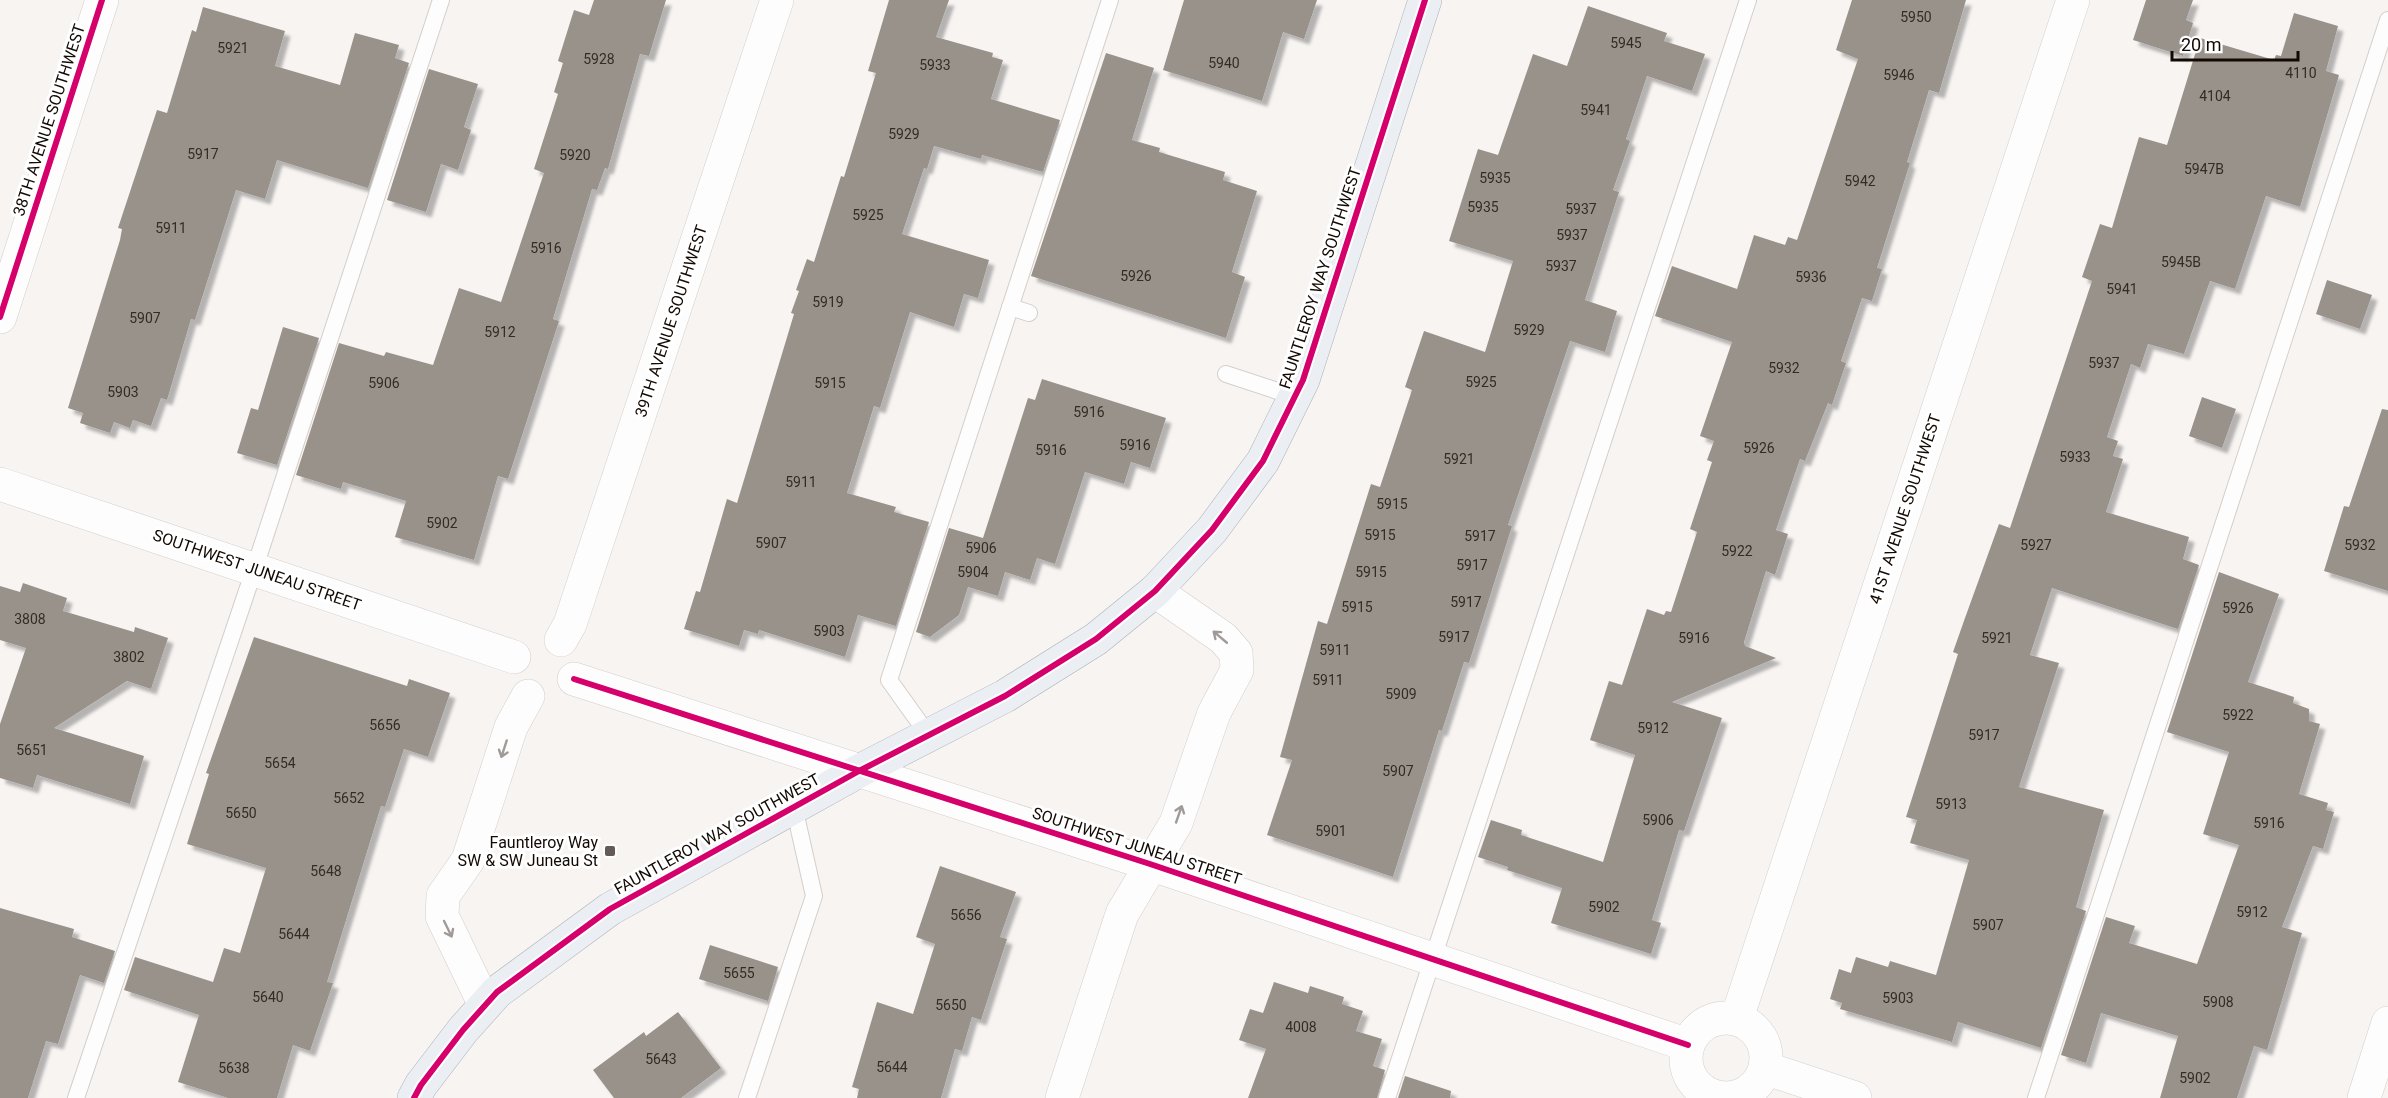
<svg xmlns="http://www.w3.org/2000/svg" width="2388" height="1098" font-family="Roboto,sans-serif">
<defs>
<filter id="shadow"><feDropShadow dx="5.5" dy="5.5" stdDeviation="1.5" flood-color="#0004"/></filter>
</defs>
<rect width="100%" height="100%" fill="#f7f4f2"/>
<g fill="#99928b" filter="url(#shadow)">
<path d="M594,0H666L649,56L640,54L608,169L605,168L597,190L592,189L553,319L559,321L508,479L498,476L474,560L395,537L406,501L343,482L341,489L296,475L339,343L384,356L386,352L433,365L459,288L501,302L544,173L534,169L558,94L554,92L563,63L558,61L574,10L589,15Z"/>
<path d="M889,0H949L936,37L993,53L992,57L1003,60L991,99L1060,120L1043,172L982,155L981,159L934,146L927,169L924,168L902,234L989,260L978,298L964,294L954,327L910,312L880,408L874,406L847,493L896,507L894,512L929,522L896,626L858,615L845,657L759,630L758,634L744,630L739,646L684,629L696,591L700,592L727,499L737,503L794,314L791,313L799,291L796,290L807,259L814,262L841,176L844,177L876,73L868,71Z"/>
<path d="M1184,0H1317L1304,39L1283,32L1262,101L1163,70Z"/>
<path d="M1852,0H1966L1939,93L1929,90L1907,162L1910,163L1877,268L1882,269L1872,301L1862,298L1841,361L1846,363L1832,405L1828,403L1805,461L1800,459L1776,530L1788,534L1775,575L1766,571L1744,642L1745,646L1776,658L1672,702L1722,718L1684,831L1679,830L1652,920L1661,923L1651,954L1551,923L1562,888L1507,870L1508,867L1478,857L1491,820L1522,830L1521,835L1603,862L1635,755L1590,740L1609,681L1622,685L1647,609L1664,615L1666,611L1671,612L1697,532L1690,529L1712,462L1707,460L1714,441L1700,436L1732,342L1655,316L1672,266L1737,289L1754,235L1785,245L1788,237L1797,240L1858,59L1836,50Z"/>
<path d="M2146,0H2193L2186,20L2193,23L2183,56L2133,40Z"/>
<path d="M1588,6L1667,33L1664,41L1705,54L1692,91L1647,76L1626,139L1630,141L1613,190L1619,192L1585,300L1617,311L1605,352L1570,341L1508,525L1512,526L1469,663L1464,662L1442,731L1439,730L1393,877L1267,835L1292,760L1280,757L1318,621L1327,624L1371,484L1380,487L1412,390L1405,387L1424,331L1485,352L1513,261L1449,241L1478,149L1498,155L1533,54L1567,66Z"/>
<path d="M203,7L285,31L275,66L340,85L355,33L399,45L395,58L409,63L368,188L277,160L265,199L236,190L195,320L191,319L167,400L161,398L151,426L133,420L130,428L114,422L110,433L80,423L83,413L68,408L120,240L122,229L118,228L157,110L167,113L192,30L196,32Z"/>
<path d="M2294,13L2338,26L2326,71L2339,75L2300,207L2266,196L2235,289L2210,281L2184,354L2148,344L2140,368L2131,364L2107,437L2118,441L2113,456L2123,459L2106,512L2189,537L2183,559L2199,565L2178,629L2052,588L2030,655L2059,663L2019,787L2104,810L2076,907L2086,911L2041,1048L1958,1022L1952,1042L1840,1009L1842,1003L1830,999L1839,969L1851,973L1856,957L1888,967L1890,961L1936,975L1969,860L1910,843L1917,820L1906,817L1958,654L1953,652L1965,618L1999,524L2010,528L2092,281L2082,277L2100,224L2112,228L2139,137L2167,145L2200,38L2274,60L2276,55L2281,56Z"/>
<path d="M1106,53L1154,68L1132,140L1160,148L1159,152L1225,172L1223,180L1257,191L1232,272L1245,277L1226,338L1031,276Z"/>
<path d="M429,69L478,84L464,127L471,130L458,170L441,164L426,212L387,200Z"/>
<path d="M2327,280L2372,295L2360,329L2316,314Z"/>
<path d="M283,327L319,338L277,465L237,453L251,408L258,410Z"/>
<path d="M1042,379L1166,418L1150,468L1131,462L1124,484L1085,472L1055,564L1037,558L1030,580L1005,572L998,596L968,587L959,615L930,637L916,632L949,528L983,538L1028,398L1035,400Z"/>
<path d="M2202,397L2236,409L2222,448L2189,436Z"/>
<path d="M2382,409L2388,410V591L2324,571L2344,506L2349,507Z"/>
<path d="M2219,572L2279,594L2248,682L2294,697L2293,703L2309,709V721L2320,724L2299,794L2328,803L2326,810L2334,812L2323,849L2313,846L2282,927L2302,933L2267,1050L2254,1046L2237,1098H2160L2178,1036L2101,1013L2086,1063L2061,1055L2106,917L2135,926L2129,943L2197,964L2239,845L2203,834L2229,752L2167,732Z"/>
<path d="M23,583L67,598L63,611L134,632L135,627L168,638L151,689L127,681L54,728L144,756L130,804L37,775L33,788L0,778V724L26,648L0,640V586L20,592Z"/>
<path d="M254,637L407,686L409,679L450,693L428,757L404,749L385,807L381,806L327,982L333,983L310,1051L293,1045L277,1098H228L178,1082L199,1015L124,990L135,957L213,982L224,948L240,953L266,868L187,844L209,774L206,773Z"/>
<path d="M940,866L1016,892L1000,937L1007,939L981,1020L972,1017L962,1051L955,1049L941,1098H857L859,1089L852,1087L877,1002L913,1014L935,944L916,937Z"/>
<path d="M0,908L74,929L72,937L115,951L104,983L80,975L58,1044L46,1041L28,1098H0Z"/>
<path d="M710,945L778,967L768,1001L699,979Z"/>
<path d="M1274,982L1308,993L1310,986L1344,997L1342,1004L1363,1011L1356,1031L1382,1039L1373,1066L1385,1070L1377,1098H1248L1266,1049L1239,1040L1250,1009L1263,1013Z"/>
<path d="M678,1012L721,1068L681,1098H614L593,1070L644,1032L646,1036Z"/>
<path d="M1405,1076L1451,1091L1450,1098H1398Z"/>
</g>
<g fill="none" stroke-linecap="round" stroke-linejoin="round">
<defs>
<g id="lane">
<path d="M1010,307L1029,313"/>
<path d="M1226,374L1296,397"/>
<path d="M929,736L889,680L1110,0"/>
<path d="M76,1098L254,570L441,0"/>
<path d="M747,1098L814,896L794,807"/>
<path d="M1387,1098L1748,0"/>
<path d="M2036,1098L2388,20"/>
</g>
<g id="street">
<path d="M0,317L102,0"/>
<path d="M0,484L514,657"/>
<path d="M561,640L570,624L777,0"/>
<path d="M574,679L1150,864L1688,1045"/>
<path d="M485,1005L442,916L443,896L468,860L511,727L528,696"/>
<path d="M1737,1018L2073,0"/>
<circle cx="1726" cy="1058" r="40"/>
<path d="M1765,1068L1855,1098"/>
<path d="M1062,1098L1122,914L1176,823L1214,713L1237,670L1236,653L1223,638L1155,591"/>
<path d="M2364,1098L2388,1023"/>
</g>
<path id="primary" d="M414,1098L421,1085L463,1030L497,992L610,909L859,771L1005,696L1096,639L1155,591L1212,530L1263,461L1303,380L1425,0"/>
</defs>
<use href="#lane" stroke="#d5cec9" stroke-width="18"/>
<use href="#street" stroke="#d5cec9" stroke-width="34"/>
<use href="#primary" stroke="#adb1b8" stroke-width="34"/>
<use href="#lane" stroke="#fefdfd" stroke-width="16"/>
<use href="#street" stroke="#fefdfd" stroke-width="33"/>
<use href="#primary" stroke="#ebeff3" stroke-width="33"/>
<defs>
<g id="cycleway">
<path d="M0,317L102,0"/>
<path d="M574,679L1150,864L1688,1045"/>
<path d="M414,1098L421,1085L463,1030L497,992L610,909L859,771L1005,696L1096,639L1155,591L1212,530L1263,461L1303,380L1425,0"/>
</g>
</defs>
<use href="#cycleway" stroke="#fff" stroke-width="10"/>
<use href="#cycleway" stroke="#d6006c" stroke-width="6"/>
</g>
<defs><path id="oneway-shaft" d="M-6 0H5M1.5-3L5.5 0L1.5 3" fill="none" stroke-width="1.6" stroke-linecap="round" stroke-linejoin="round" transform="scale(1.5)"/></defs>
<g stroke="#a09b99">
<use href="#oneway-shaft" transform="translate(1220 637) rotate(-140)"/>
<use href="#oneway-shaft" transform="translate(504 749) rotate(108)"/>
<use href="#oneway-shaft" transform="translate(1179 814) rotate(-71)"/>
<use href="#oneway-shaft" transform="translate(448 929) rotate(64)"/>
</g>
<rect fill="#635b57" stroke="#fff" stroke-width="2" x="604" y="845" width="12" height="12" rx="3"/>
<g text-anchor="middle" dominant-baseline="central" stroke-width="6" stroke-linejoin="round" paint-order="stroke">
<g font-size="14" fill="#342b25">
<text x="1916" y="17">5950</text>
<text x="1626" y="43">5945</text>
<text x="233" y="48">5921</text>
<text x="599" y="59">5928</text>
<text x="1224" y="63">5940</text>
<text x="935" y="65">5933</text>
<text x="2301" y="73">4110</text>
<text x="1899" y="75">5946</text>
<text x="2215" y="96">4104</text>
<text x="1596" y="110">5941</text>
<text x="904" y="134">5929</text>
<text x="203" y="154">5917</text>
<text x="575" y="155">5920</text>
<text x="2204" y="169">5947B</text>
<text x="1495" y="178">5935</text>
<text x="1860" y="181">5942</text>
<text x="1483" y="207">5935</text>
<text x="1581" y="209">5937</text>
<text x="868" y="215">5925</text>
<text x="171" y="228">5911</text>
<text x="1572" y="235">5937</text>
<text x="546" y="248">5916</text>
<text x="2181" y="262">5945B</text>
<text x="1561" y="266">5937</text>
<text x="1136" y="276">5926</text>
<text x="1811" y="277">5936</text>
<text x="2122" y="289">5941</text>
<text x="828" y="302">5919</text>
<text x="145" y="318">5907</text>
<text x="1529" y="330">5929</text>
<text x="500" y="332">5912</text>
<text x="2104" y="363">5937</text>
<text x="1784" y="368">5932</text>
<text x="1481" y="382">5925</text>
<text x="384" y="383">5906</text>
<text x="830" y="383">5915</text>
<text x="123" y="392">5903</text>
<text x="1089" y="412">5916</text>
<text x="1135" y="445">5916</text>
<text x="1759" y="448">5926</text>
<text x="1051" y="450">5916</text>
<text x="2075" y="457">5933</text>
<text x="1459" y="459">5921</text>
<text x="801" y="482">5911</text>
<text x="1392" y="504">5915</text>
<text x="442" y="523">5902</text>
<text x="1380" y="535">5915</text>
<text x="1480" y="536">5917</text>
<text x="771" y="543">5907</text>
<text x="2036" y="545">5927</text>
<text x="2360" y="545">5932</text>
<text x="981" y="548">5906</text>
<text x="1737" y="551">5922</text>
<text x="1472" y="565">5917</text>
<text x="973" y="572">5904</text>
<text x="1371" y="572">5915</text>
<text x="1466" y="602">5917</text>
<text x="1357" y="607">5915</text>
<text x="2238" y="608">5926</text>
<text x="30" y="619">3808</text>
<text x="829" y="631">5903</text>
<text x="1454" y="637">5917</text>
<text x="1694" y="638">5916</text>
<text x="1997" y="638">5921</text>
<text x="1335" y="650">5911</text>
<text x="129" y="657">3802</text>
<text x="1328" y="680">5911</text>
<text x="1401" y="694">5909</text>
<text x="2238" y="715">5922</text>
<text x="385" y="725">5656</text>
<text x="1653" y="728">5912</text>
<text x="1984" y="735">5917</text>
<text x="32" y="750">5651</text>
<text x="280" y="763">5654</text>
<text x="1398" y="771">5907</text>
<text x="349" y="798">5652</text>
<text x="1951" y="804">5913</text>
<text x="241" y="813">5650</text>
<text x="1658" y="820">5906</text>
<text x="2269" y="823">5916</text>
<text x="1331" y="831">5901</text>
<text x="326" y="871">5648</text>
<text x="1604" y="907">5902</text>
<text x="2252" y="912">5912</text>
<text x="966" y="915">5656</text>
<text x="1988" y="925">5907</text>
<text x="294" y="934">5644</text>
<text x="739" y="973">5655</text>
<text x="268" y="997">5640</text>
<text x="1898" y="998">5903</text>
<text x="2218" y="1002">5908</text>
<text x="951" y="1005">5650</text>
<text x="1301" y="1027">4008</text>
<text x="661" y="1059">5643</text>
<text x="892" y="1067">5644</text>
<text x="234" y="1068">5638</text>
<text x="2195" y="1078">5902</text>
</g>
<g font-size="16" fill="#130903" stroke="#fff">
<text transform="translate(49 120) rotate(-72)">38TH AVENUE SOUTHWEST</text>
<text transform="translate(1320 278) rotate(-72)">FAUNTLEROY WAY SOUTHWEST</text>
<text transform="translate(671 321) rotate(-72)">39TH AVENUE SOUTHWEST</text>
<text transform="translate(1905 509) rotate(-72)">41ST AVENUE SOUTHWEST</text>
<text transform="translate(257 570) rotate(19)">SOUTHWEST JUNEAU STREET</text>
<text transform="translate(717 834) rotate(-29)">FAUNTLEROY WAY SOUTHWEST</text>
<text transform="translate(1137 846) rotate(18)">SOUTHWEST JUNEAU STREET</text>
</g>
<g font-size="16" fill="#130903" stroke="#fff" text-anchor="end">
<text x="598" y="842">Fauntleroy Way<tspan x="598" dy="18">SW &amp; SW Juneau St</tspan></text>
</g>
</g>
<path d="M2172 51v9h126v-9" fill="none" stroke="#130903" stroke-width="3"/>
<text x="2181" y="51" font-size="18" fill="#130903" stroke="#ffffff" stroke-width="4.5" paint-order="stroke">20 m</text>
</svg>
